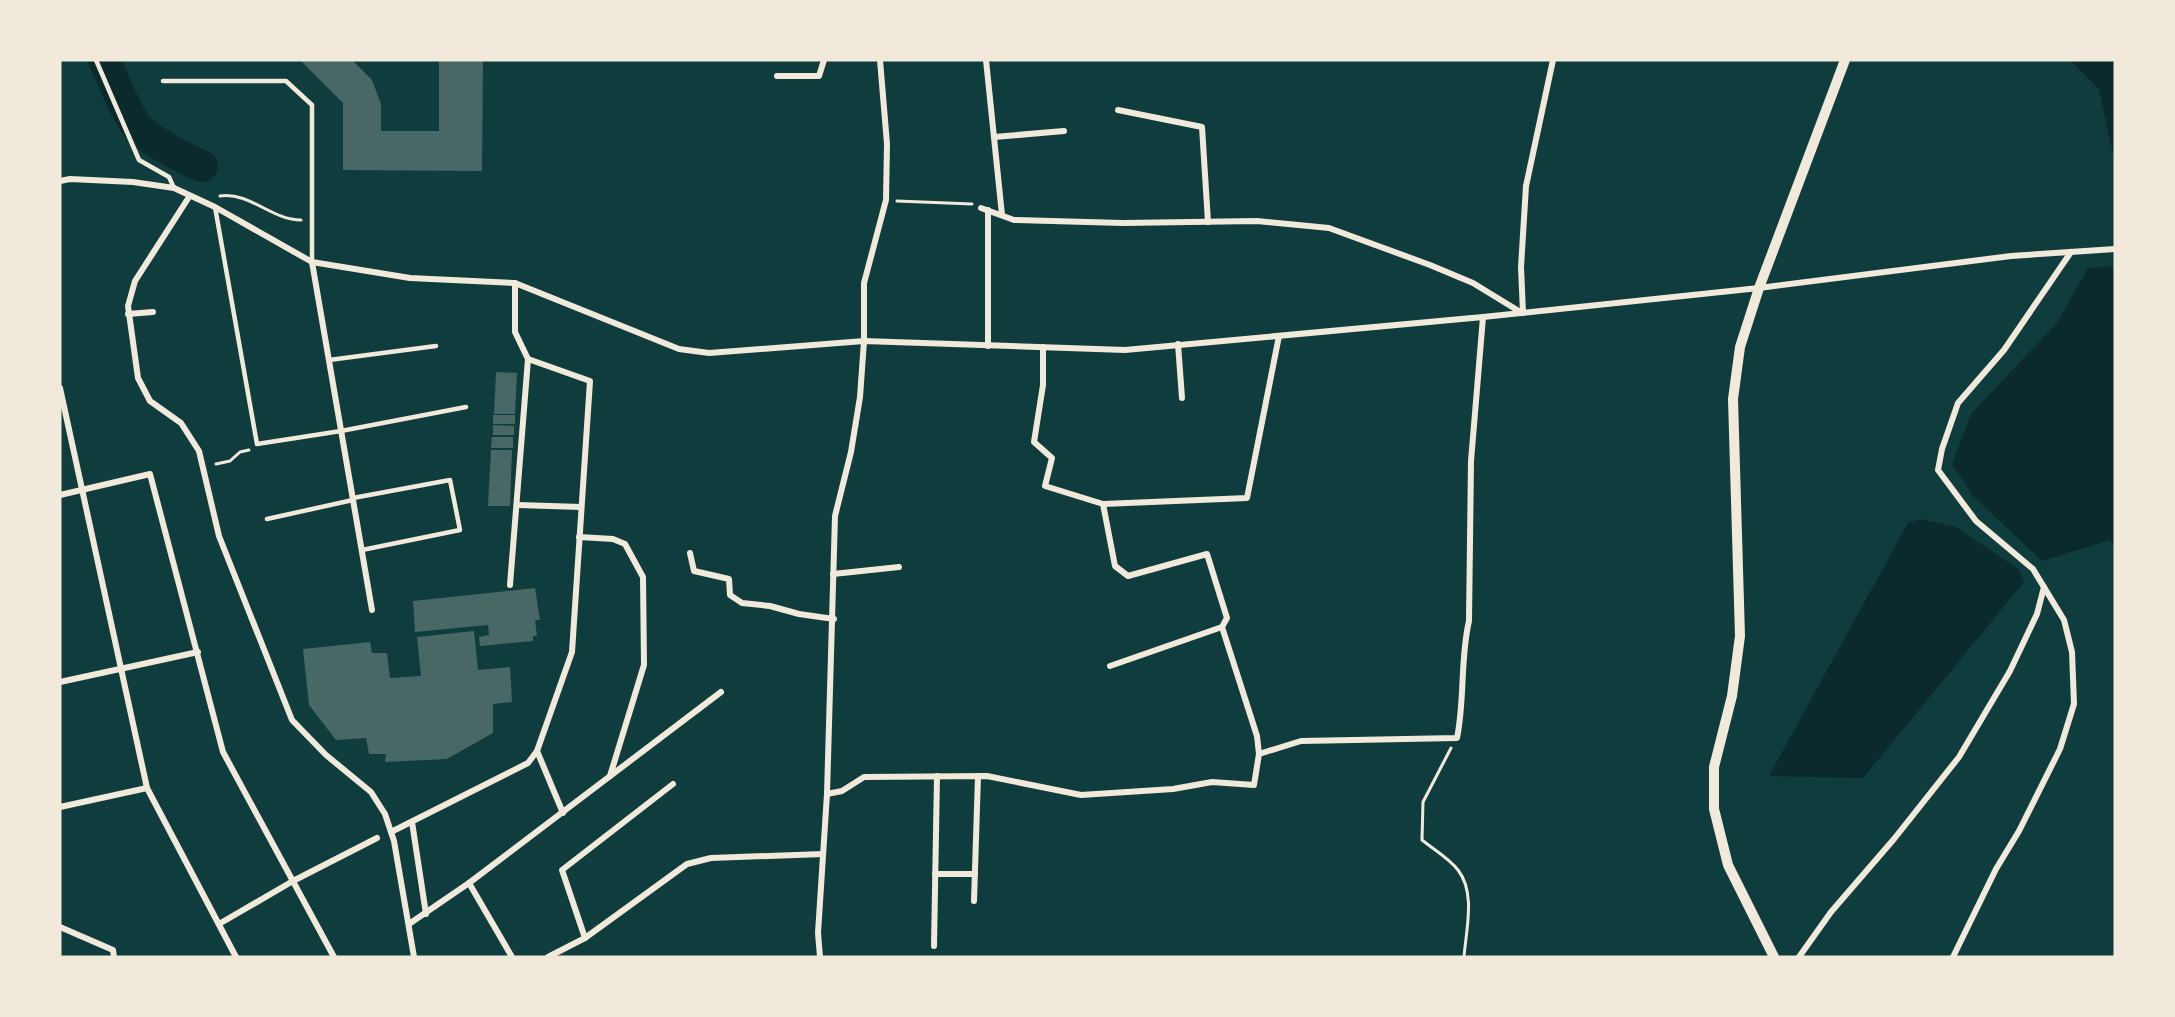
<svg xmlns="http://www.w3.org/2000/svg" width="2175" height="1017" font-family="Montserrat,sans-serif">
<rect width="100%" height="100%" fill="#0f3d3e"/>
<g fill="#0a2a2b">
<path d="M2070,60H2115V163L2099,89Z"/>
<path d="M2115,266V548L2110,540L2042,561L1973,496L1952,464L1971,414L2057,323L2088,268Z"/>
<path d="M1921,519L1956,527L2018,569L2024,582L1863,778L1769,776L1908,523Z"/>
</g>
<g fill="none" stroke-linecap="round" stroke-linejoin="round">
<path stroke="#0a2a2b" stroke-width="32" d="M104,60C113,78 124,109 135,124C145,138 186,160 202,166"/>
</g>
<g fill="#486865">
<path d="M300,60H352L372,80L381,104V131H439V60H483L482,171L343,170V103Z"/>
<path d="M496,372L517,373L515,414H494Z"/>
<rect x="493" y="415" width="22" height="9"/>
<path d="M493,425L514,426V435H493Z"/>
<path d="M492,437H513V448H491Z"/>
<path d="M491,450H512L510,506H488Z"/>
<path d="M535,588L540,620H535L537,636H533V641L480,646L479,637L489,635L488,625L415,632L413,601Z"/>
<path d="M474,631L478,670L510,667L512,702L493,704V733L447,759L385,762L386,754H369L366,738L336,740L309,705L303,649L370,642L372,653H387L390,678L421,676L417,637Z"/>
</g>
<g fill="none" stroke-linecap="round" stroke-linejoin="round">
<g stroke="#f1e9da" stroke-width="3">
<path d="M220,196C251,192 271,220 301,220"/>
<path d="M897,201L972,204"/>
<path d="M216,464L230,461L240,452L249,450"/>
<path d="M1451,748L1423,802L1422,840C1433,849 1449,858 1458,870C1476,893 1466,930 1464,957"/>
</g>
<g stroke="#f1e9da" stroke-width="4.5">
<path d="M96,60L139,160L169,177L174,188"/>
<path d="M163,81H286L312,105V262"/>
<path d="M215,207L257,444L341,431L466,407"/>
<path d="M329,360L436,346"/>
<path d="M353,498L450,480L460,530L362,550"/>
<path d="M267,519L353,500"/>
</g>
<g stroke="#f1e9da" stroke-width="6">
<path d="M986,60L1002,215"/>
<path d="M777,76H819L824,60"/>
<path d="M1118,110L1202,127L1208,222"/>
<path d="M994,137L1064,131"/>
<path d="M60,181L70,179L133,182L174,188L215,207L312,262L410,278L515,283L679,349L709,353L864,341L1125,350L1483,317L1759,288L2011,256L2115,249"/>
<path d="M189,197L135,281L128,306L138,378L150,401L181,423L199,451L219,536L292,720L326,755L371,792L385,814L394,841L414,957"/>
<path d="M981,208L1014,220L1123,223L1257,221L1329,228L1430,265L1473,283L1522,313"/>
<path d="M988,210V346"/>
<path d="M312,262L372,610"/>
<path d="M1523,313L1521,267L1526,186L1553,60"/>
<path d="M128,314L153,312"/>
<path d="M1178,344L1182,398"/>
<path d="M1043,347V385L1034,442L1052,458L1045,486L1103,504L1115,566L1128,576L1207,554L1227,618L1222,627L1110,666"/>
<path d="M60,388L147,788L236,957"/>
<path d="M60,495L150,474L223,752L334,957"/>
<path d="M1103,504L1247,498L1279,336"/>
<path d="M518,505L581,507"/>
<path d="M579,537L613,539L625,544L643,577L644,665L610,776"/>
<path d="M690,553L694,571L729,579L730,595L742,603L770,606L799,614L834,619"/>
<path d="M833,574L899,567"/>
<path d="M510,585L528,359"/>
<path d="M60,682L198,652"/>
<path d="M537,751L563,813"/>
<path d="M1259,754L1301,741L1457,738C1465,699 1460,659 1469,621L1471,461L1483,317"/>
<path d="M827,794L842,791L864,777L987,776L1081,795L1173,789L1212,782L1254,785L1259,754L1257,736L1222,627"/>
<path d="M60,807L147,788"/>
<path d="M412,822L426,914"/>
<path d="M391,832L528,763L537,751L572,652L590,381L528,359L515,332V283"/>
<path d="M935,874H975"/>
<path d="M469,883L512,957"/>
<path d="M974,901L978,776"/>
<path d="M219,924L293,881L377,838"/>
<path d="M409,924L469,883L721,692"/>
<path d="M60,927L113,950L114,957"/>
<path d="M585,938L562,870L673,784"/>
<path d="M934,946L937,776"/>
<path d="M548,957L585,938L687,864L711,858L823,854"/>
<path d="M820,957L818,933L827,794L835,516L851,452L860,397L864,341V283L886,200L887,144L880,60"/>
<path d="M1799,957L1831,912L1894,839L1959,757L2010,671L2037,614L2044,587"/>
<path d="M1953,957L1996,869L2019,831L2060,749L2074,704L2072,652L2064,620L2033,569L1976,521L1938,470L1942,449L1958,403L2004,350L2071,252"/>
</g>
<path stroke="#f1e9da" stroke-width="10" d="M1774,957L1728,865L1714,809V767L1732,696L1740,636L1733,399L1740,347L1759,288L1845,60"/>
</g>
<rect width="2175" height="1017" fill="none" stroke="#f1e9da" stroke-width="123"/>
</svg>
